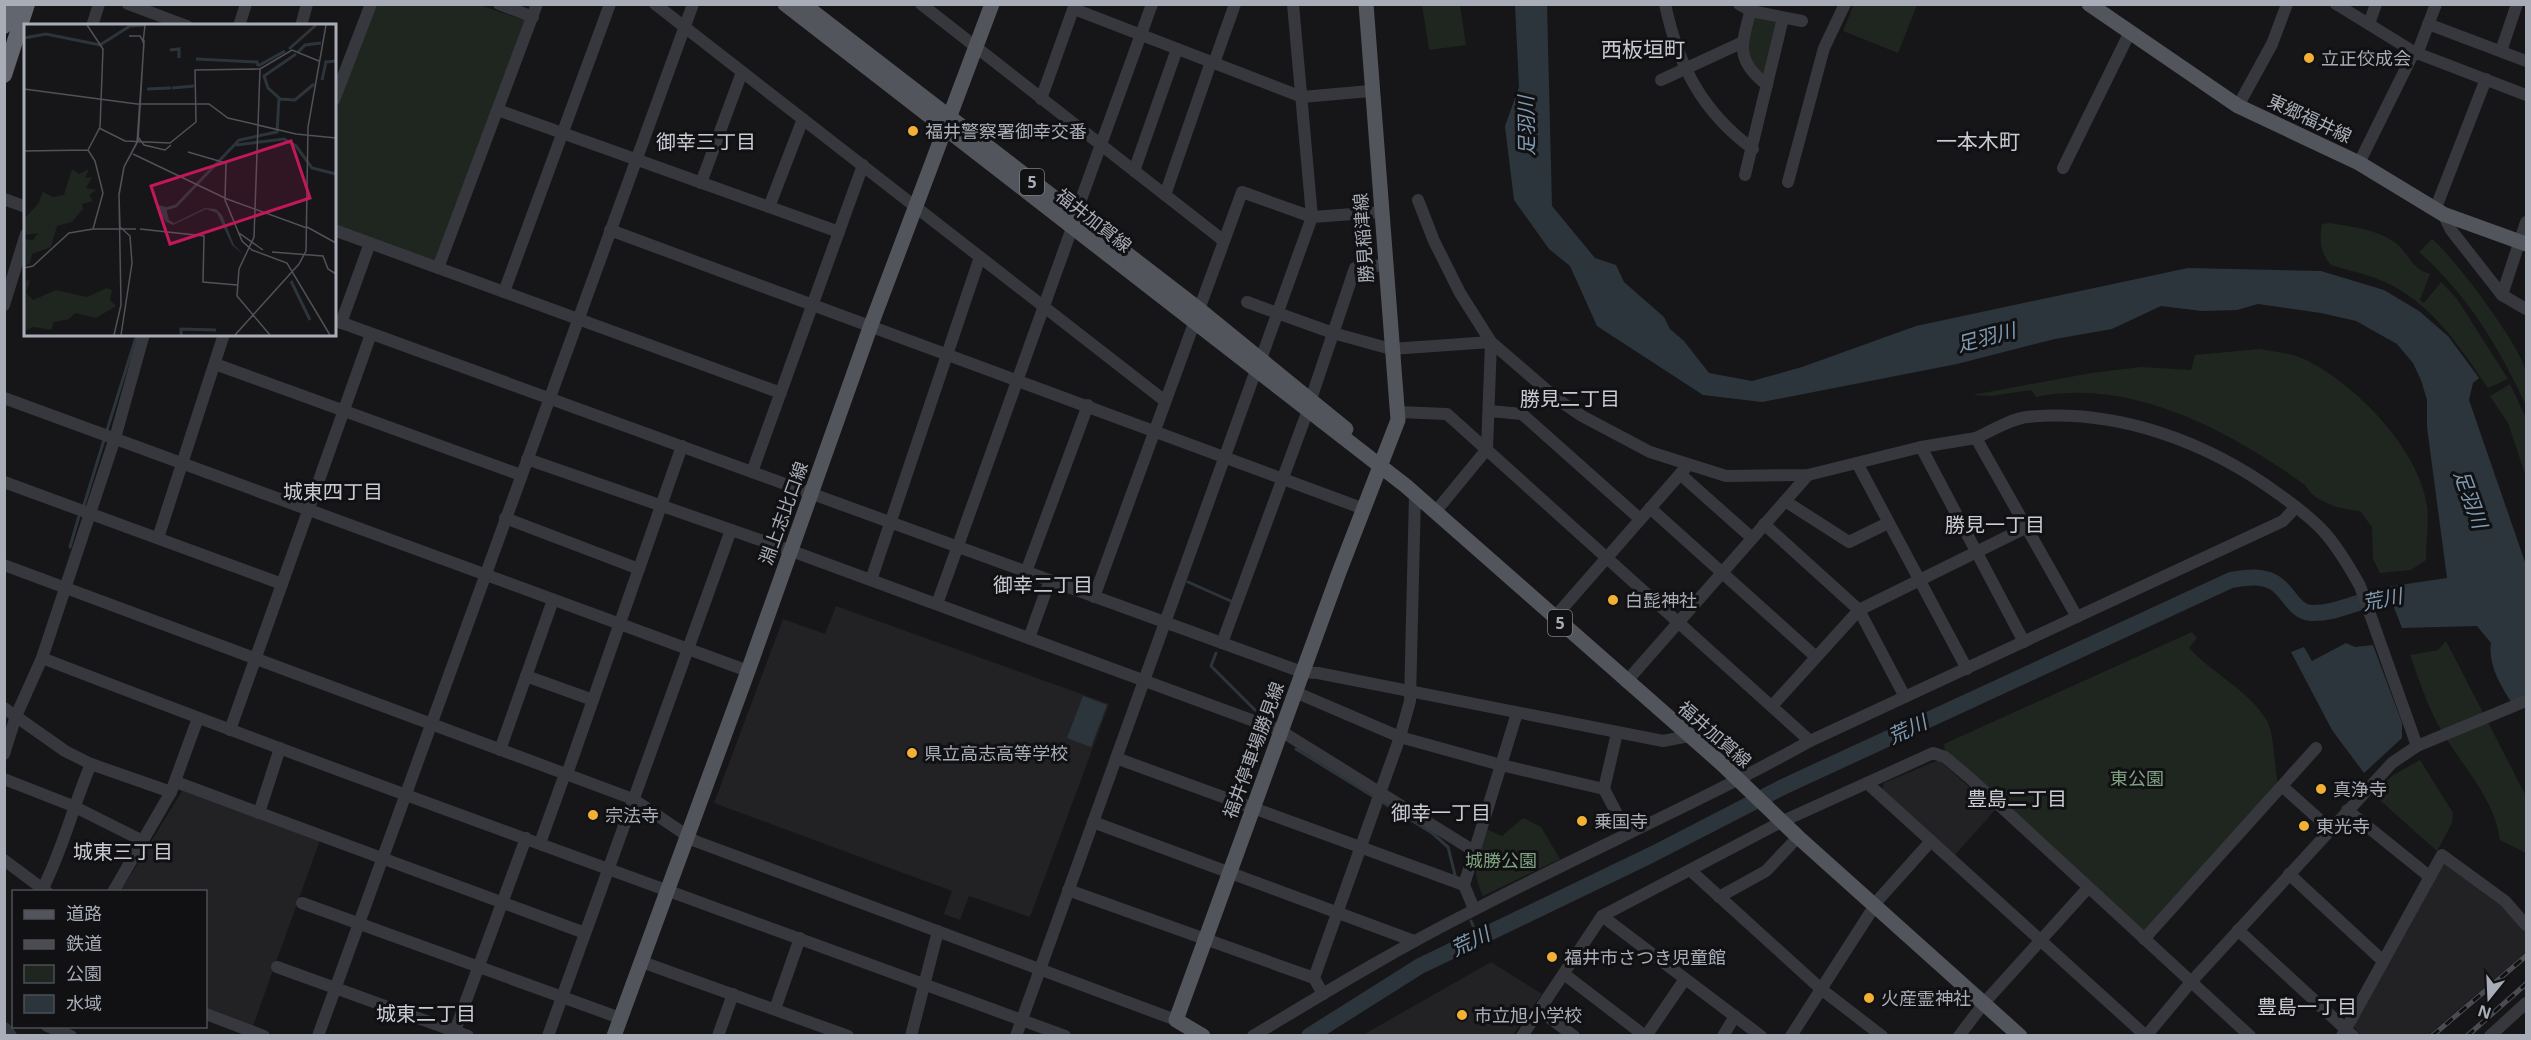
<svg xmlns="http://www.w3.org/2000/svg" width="2531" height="1040" font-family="'Open Sans','Noto Sans JP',sans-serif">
<rect width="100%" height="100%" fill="#161618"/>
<g fill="#222225">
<path d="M836,606L1109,704L1030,917L969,896L960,920L944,914L952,891L714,803L783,619L825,634Z"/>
<path d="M1936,761H1940L1995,810L1954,856L1882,790L1884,783Z"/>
<path d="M182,791L320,840L253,1026L206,1009V892H120Z"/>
<path d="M2444,862L2503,903L2526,930V952L2428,1035H2360L2353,1025Z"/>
<path d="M1491,962L1542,994L1513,1035L1361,1036Z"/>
</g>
<g fill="#1e261f">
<path d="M1854,4L1917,5L1898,53L1843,31Z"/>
<path d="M375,5H479L527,21L435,262L334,224L335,113Z"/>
<path d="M1422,5H1460L1466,45L1429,50Z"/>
<path d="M1754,13L1780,20L1766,80L1759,76L1743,43Z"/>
<path d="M2330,223C2353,227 2385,230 2402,249C2412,261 2414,269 2430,274L2420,300L2424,303L2441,282L2457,299L2508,379L2488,388C2461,349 2436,309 2393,286C2375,276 2351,271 2331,265C2320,252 2319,241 2322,224Z"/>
<path d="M2432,239C2453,256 2522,347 2526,372C2528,382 2527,394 2526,405C2498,346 2468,295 2419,252Z"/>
<path d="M2260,349C2274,352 2291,353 2304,359C2354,383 2419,448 2427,506C2429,523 2426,543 2426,560L2411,570L2380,573L2373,559L2372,527L2360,511C2340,509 2315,503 2305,485C2230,431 2131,377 2036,397L2031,390L1991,396L1972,395L2091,373L2141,367L2191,370L2195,355Z"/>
<path d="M2510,384L2526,418V477L2508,423L2490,396Z"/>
<path d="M2192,632L2197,638L2189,648C2213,674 2249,690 2267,721C2274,733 2275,770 2278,785L2147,930L2141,929L1945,752L1944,744Z"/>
<path d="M2446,641L2526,796V853L2500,840C2495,798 2460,764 2440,728C2427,705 2419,680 2410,655L2438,650Z"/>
<path d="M2420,760L2453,813L2452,823L2437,851L2373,794L2393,775Z"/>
<path d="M1523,818L1541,827L1560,859L1483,896C1470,869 1477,856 1486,829L1502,836Z"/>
</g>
<g fill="#2c353c">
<path d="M1515,5H1547L1552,206L1595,258L1616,265L1624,282L1664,317L1670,329L1684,341L1709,373L1752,381L1802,367L1916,326L2188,268L2321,271L2384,290L2419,311L2448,336L2479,378L2473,383L2469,400L2526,565V697L2512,703C2500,685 2488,664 2491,643L2477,626L2402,628L2386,587L2447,578L2427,427V400L2421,380L2413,363L2397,344L2356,321L2321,313L2258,304L2237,310L2202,311L2161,306L2112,329L2055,339L1957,364L1762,402L1703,395L1597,326L1570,266L1549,249L1514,200L1505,126L1519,87Z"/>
<path d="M2346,643L2355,647L2373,645L2402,723V738L2364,773L2332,730L2291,652L2304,647L2312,661Z"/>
<path d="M1083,696L1107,705L1091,747L1067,738Z"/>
</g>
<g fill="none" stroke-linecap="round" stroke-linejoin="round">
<g stroke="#2c353c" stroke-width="3">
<path d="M107,430L137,334"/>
<path d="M84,505L104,440"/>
<path d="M70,547L79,516"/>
<path d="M1188,582L1233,602"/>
<path d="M1216,653L1211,666L1255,710"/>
<path d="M1296,749L1374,797"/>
<path d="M1382,802L1432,833L1448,847L1455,875"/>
<path d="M1471,921L1478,937"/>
</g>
<g stroke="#2c353c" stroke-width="16">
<path d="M4,1030L9,1036"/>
<path d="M1309,1036L1420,966L1653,854L1785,786L2231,580C2245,578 2260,575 2273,582C2288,589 2293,612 2311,613C2333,614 2354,603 2375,598C2387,596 2400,594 2412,592"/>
</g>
<g stroke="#37383d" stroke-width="12">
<path d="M128,4L187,26"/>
<path d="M499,4L533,17"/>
<path d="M655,4L1165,401"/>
<path d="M921,4L1224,241"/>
<path d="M1665,4C1678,65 1702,112 1753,149"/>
<path d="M1739,4L1751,11L1802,21"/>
<path d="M1752,4C1744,41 1731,57 1767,85"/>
<path d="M2336,4L2414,52L2526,95"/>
<path d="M1074,9L1302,97L1370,91"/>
<path d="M2369,24L2376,4"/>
<path d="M2428,24L2526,61"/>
<path d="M92,26L99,4"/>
<path d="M239,26L246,4"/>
<path d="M301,26L307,4"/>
<path d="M2501,51L2517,4"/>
<path d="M2417,54L2436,4"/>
<path d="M1214,63L1235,4"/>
<path d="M1661,80L1741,43"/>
<path d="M1041,99L1075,4"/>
<path d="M334,100L371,4"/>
<path d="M2238,106L2272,44L2287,4"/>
<path d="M498,110L839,232"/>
<path d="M2359,163L2414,52"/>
<path d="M2063,168L2130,32"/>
<path d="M1134,171L1177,49"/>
<path d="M1745,175L1783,18"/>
<path d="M1788,182L1824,48L1845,4"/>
<path d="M701,183L742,72"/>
<path d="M1165,195L1211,62"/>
<path d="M4,199L26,207"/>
<path d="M1418,200L1434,241L1460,293L1491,342L1557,399L1582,416L1650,452L1726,476L1808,475L1921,447L1976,438L2077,617"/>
<path d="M769,207L803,119"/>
<path d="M2435,210L2486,79"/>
<path d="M2443,214L2451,230L2502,295L2526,309"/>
<path d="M1075,216L1152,4"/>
<path d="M334,230L781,393"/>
<path d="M610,230L1364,509"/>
<path d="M438,268L537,4"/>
<path d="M504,292L610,4"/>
<path d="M2502,295L2526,222"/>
<path d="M1247,302L1333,333L1391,349L1491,342"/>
<path d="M4,305L26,234"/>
<path d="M334,320L1302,672L1318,673L1663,741L1689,736"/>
<path d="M341,323L370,243"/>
<path d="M1261,359L1312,217L1293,4"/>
<path d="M215,364L521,475"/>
<path d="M4,398L748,671"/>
<path d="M1311,399L1355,268L1384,265"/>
<path d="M1490,411L1522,414L1640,519"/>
<path d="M1398,412L1447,414L1810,741"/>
<path d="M1976,438C1991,431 2010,419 2027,417C2117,408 2208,442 2280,495C2295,506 2312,518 2325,533C2339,549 2350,568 2360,586L2417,746"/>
<path d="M1921,447L2024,642"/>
<path d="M527,459L789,550L1281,731L1474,851"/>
<path d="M1857,463L1967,669"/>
<path d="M752,472L863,165"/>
<path d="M1680,474L1752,538"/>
<path d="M4,482L282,584"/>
<path d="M1785,501L1849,542L1888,523"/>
<path d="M1441,505L1487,449L1491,342"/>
<path d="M1650,508L1816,657"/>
<path d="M505,518L639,569"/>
<path d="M1764,524L1859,610L1905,697"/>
<path d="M158,538L224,334"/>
<path d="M4,565L633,799L695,841L1176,1020"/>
<path d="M1026,572L1088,405"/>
<path d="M871,580L980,257"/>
<path d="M1094,597L1242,192L1312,217L1381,212"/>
<path d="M937,604L1072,228"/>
<path d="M1554,618L1688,465"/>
<path d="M1029,638L1050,580"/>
<path d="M1222,643L1308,410"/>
<path d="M42,658C381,789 724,910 1065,1036"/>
<path d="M526,676L593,700"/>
<path d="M1626,682L1808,475"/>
<path d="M1295,692L1400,737L1501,765L1604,789"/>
<path d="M1772,706L1859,610L2027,527"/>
<path d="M4,708L65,751L91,764L171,792"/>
<path d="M230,730L371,334"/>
<path d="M1617,733L1604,789L1627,833"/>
<path d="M500,750L553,600"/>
<path d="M4,754L16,716L42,658L115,438L144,334"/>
<path d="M1116,758L1464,885"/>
<path d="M567,774L682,446"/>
<path d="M4,779L73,806L143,841"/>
<path d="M176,782L585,933"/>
<path d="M1867,783L2146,1036"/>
<path d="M2283,787L2330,829"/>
<path d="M2347,810L2430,877"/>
<path d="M259,813L280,748"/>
<path d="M1093,822L1414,941"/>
<path d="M540,843L565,774"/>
<path d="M4,860L47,892"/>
<path d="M1690,870L1821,989L1882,1036"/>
<path d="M2289,874L2383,961"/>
<path d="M43,888C63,849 73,806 91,764"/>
<path d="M1068,890L1314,978"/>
<path d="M113,892L171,792L198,718"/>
<path d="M1719,897L1766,871L1798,837"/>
<path d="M302,903L620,1018"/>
<path d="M1474,909L1464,885L1517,713"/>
<path d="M1602,916L1761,1036"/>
<path d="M2238,930L2353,1036"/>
<path d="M2144,939L2316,748"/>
<path d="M642,962L848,1036"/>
<path d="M277,967L468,1036"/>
<path d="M1564,974L1645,1036"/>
<path d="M1323,994L1314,978L1400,737L1410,701L1415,494"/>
<path d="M775,1009L800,938"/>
<path d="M1539,1010L1574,1036"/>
<path d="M206,1014L264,1036"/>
<path d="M47,1026L71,1036"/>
<path d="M318,1036L693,4"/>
<path d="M453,1036L526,838"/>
<path d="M548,1036L731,530"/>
<path d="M718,1036L733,994"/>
<path d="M911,1036L938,931"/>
<path d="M1016,1036L1256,370"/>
<path d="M1253,1036C1326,992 1398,948 1474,910C1585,852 1701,802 1810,741L2283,521L2296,507"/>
<path d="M1522,1036L1602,916L1781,822L1933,753L1945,757L1971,779L2250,1036"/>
<path d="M1646,1036L1685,979"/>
<path d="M1723,1036L1735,1016"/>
<path d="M1791,1036L1879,899L1931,841"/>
<path d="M1959,1036L1984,1003L2088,888"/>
<path d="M2146,1036L2191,982L2392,763L2417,746L2526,701"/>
<path d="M2342,1036L2442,855L2505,901L2526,925"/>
<path d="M2490,1036L2526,1003"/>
</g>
<g stroke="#53555c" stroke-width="15">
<path d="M785,4L1406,486L1722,764L1798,837L2020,1036"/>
<path d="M803,4L1200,310L1346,429"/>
<path d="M2089,4L2238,106L2359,163L2443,214L2526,244"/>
<path d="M614,1036L748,671L871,325L992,4"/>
<path d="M1203,1036L1176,1020L1338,575L1398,420L1366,4"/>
</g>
<g stroke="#63666e" stroke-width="16">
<path d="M4,26L12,4"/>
<path d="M4,75L27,4"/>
</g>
<defs>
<g id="rail">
<path d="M2432,1036L2526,956"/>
<path d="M2467,1036L2526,984"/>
</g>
</defs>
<use href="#rail" stroke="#4a4c52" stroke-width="5"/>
<use href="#rail" stroke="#111113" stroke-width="3" stroke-dasharray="9" stroke-linecap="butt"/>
</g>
<g fill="#f2b134" stroke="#111113" stroke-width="2">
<circle cx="2309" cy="58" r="6"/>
<circle cx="913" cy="131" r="6"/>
<circle cx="1613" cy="600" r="6"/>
<circle cx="912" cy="753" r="6"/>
<circle cx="2321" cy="789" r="6"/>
<circle cx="593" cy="815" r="6"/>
<circle cx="1582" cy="821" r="6"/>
<circle cx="2304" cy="826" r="6"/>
<circle cx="1552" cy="957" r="6"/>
<circle cx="1869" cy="998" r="6"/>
<circle cx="1462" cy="1015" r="6"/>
</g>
<g text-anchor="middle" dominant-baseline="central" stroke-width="6" stroke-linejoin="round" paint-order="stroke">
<g fill="#111113" stroke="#7b7e86" stroke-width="1.5">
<rect x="1020" y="169" width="24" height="26" rx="4.5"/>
<rect x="1548" y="610" width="24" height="26" rx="4.5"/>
</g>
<g font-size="16" font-weight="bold" fill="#a8adb8">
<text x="1032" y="182">5</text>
<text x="1560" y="623">5</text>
</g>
<g font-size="18" fill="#a8adb8" stroke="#111113" text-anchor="start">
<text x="2321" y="58">立正佼成会</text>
<text x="925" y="131">福井警察署御幸交番</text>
<text x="1625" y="600">白髭神社</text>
<text x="924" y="753">県立高志高等学校</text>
<text x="2333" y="789">真浄寺</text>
<text x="605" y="815">宗法寺</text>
<text x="1594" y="821">乗国寺</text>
<text x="2316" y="826">東光寺</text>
<text x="1564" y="957">福井市さつき児童館</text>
<text x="1881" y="998">火産霊神社</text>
<text x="1474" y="1015">市立旭小学校</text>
</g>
<g font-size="18" fill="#a8adb8" stroke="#111113">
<text transform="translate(2310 118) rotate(25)">東郷福井線</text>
<text transform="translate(1094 220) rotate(38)">福井加賀線</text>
<text transform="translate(1363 238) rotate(-94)">勝見稲津線</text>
<text transform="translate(783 513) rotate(-70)">淵上志比口線</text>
<text transform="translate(1715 734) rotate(41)">福井加賀線</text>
<text transform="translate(1253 750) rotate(-70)">福井停車場勝見線</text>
</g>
<g font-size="18" fill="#7fa381" stroke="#111113">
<text x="2137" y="778">東公園</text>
<text x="1501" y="860">城勝公園</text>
</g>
<g font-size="20" font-style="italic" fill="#7f9bb3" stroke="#111113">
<text transform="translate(1526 126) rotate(-91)">足羽川</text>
<text transform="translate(1986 337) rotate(-15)">足羽川</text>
<text transform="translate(2471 499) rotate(70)">足羽川</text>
<text transform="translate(2382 599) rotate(-11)">荒川</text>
<text transform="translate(1907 729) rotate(-25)">荒川</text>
<text transform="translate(1470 941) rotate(-26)">荒川</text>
</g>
<g font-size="20" fill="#c9ccd4" stroke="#111113">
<text x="706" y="141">御幸三丁目</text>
<text x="1570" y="398">勝見二丁目</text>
<text x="333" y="491">城東四丁目</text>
<text x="1995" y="524">勝見一丁目</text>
<text x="1043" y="584">御幸二丁目</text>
<text x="2017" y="798">豊島二丁目</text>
<text x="1441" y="812">御幸一丁目</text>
<text x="123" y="851">城東三丁目</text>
<text x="2307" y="1006">豊島一丁目</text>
<text x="426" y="1013">城東二丁目</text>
</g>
<g font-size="21" fill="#c9ccd4" stroke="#111113">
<text x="1643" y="49">西板垣町</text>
<text x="1978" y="141">一本木町</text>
</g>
</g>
<g transform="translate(24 24)">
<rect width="312" height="312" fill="#161618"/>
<path d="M48,145L55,150L65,145L61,154L68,153L62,164L72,166L65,171L69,177L58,180L59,185L48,198L33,202L27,223L8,230L6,239L0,243V215L9,216L14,209L0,211V195L14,180L19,168L29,173L40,171ZM6,256L2,269L9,276L32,266L63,273L83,264L88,266L86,276L92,282L72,294L51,289L45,295L30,298L27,306L10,303L0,307V257Z" fill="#1e261f"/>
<path d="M134,181L142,183L145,196L150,199L181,184L192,185L198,191L210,221L221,232L208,221L193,189L182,185L149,201L142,198L132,183Z" fill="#2c353c"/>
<path fill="none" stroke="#2c353c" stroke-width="3" d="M0,14L22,10L76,21L106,2L121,1M265,25L292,1M146,26L155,25V34M274,28L281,21L297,19M172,35L233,38L234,42M234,42L261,27M298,56L302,38L312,37M148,64L170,62M123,65L147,64M255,75L271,76L290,60M212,121L260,115L272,122L288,144L312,150M138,186L152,182L215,116L253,108L255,74L244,64L240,52L272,30M267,257L286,296M157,311V305L192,306"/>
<path fill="none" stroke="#505258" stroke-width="1.5" d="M63,1L79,25L76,103L64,126M119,19L121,1M236,45L230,213L215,245L213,272L246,311M0,65L113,80H185L204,94L272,110L312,114M75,104L101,117L146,119L172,98L171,46L236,45L268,26L295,37M114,113L120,121L141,126L147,121M64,126L71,137L79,169L69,205M0,127L64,126M164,128L202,139L201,176L218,217L228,226L263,239L306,311M109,130L203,175L283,204M283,203L312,219M116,205L180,212L179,258L213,261M215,209L239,226M248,228L299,232L304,245L312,250M0,244L9,242L45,209L69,205H112M90,311L97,281L95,170L100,143L114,117L120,16M97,311L108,239L106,212L96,203L95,171L100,143L113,118L120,19L116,12H105M211,311L275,240L282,227L284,103L302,1"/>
<path fill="#c2185b" fill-opacity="0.15" stroke="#c2185b" stroke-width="3" d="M267,117L286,174L146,220L127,162Z"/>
<rect width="312" height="312" fill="none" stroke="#a8adb8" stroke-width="3"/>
</g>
<rect width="2531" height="1040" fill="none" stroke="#a8adb8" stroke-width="12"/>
<rect x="12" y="890" width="195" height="138" fill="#111113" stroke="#4d4f55" stroke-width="1.5"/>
<rect x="24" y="910" width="30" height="9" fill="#53555c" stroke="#4d4f55" stroke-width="1.5"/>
<text x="66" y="920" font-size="18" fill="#a8adb8">道路</text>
<rect x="24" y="940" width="30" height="9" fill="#4a4c52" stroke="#4d4f55" stroke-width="1.5"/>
<text x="66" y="950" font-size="18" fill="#a8adb8">鉄道</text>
<rect x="24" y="965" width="30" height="18" fill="#1e261f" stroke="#4d4f55" stroke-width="1.5"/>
<text x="66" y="980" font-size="18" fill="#a8adb8">公園</text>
<rect x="24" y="995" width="30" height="18" fill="#2c353c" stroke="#4d4f55" stroke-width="1.5"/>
<text x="66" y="1010" font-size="18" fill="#a8adb8">水域</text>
<g transform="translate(2489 998) rotate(198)" stroke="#111113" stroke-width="4.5" paint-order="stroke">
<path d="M0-4.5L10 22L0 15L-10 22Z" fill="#a8adb8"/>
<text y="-9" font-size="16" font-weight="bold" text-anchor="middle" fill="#a8adb8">N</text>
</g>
</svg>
